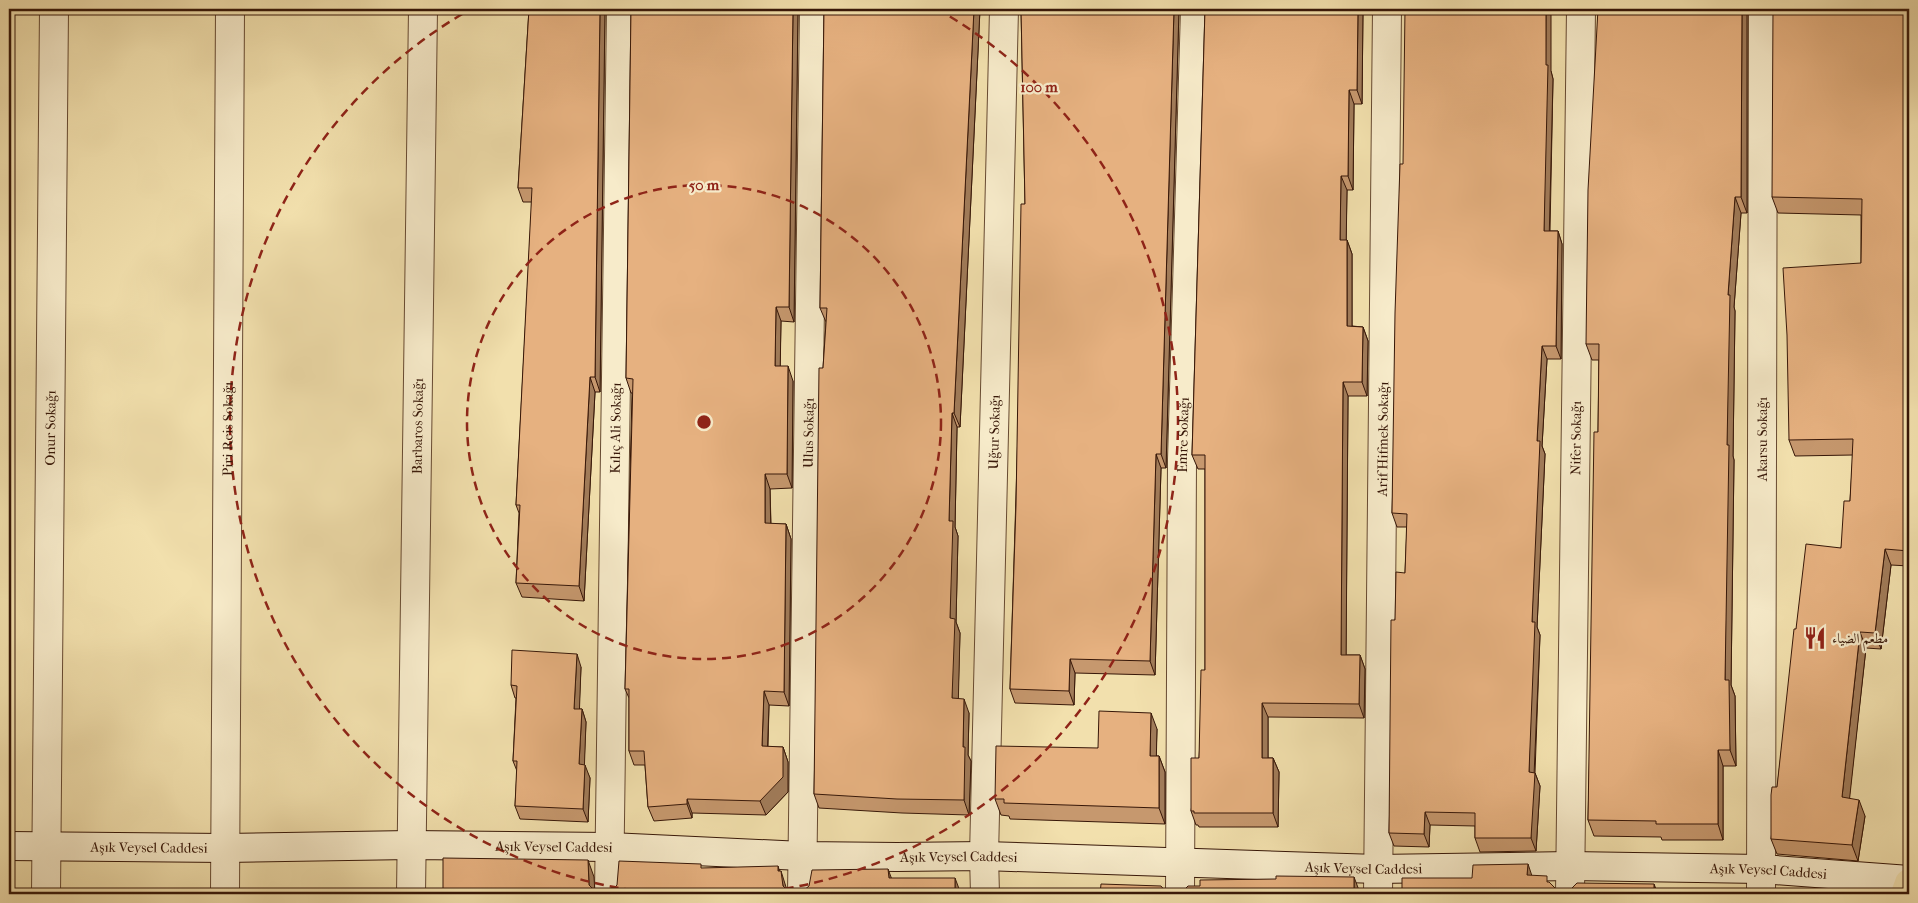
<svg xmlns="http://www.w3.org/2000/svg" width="1918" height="903" font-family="'IM FELL French Canon',Amiri,serif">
<rect width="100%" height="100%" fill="#f2e0ad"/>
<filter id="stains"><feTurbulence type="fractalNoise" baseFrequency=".004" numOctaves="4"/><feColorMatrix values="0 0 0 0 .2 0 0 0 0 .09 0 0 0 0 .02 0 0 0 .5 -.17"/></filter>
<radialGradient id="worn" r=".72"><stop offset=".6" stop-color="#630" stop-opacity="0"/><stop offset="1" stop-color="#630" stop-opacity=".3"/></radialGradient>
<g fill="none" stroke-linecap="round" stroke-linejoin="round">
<defs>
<g id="minor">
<path id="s1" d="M46,894L54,9"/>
<path id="s2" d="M225,894L230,9"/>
<path id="s3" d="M411,894L423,9"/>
<path id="s4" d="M609,894L621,9"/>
<path id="s5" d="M802,894L814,9"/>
<path id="s6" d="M985,894L984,856L1004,9"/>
<path id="s7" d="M1180,894L1182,460L1195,9"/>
<path id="s8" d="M1378,894L1387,9"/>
<path id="s9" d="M1570,894L1581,9"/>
<path id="s10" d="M1761,894L1763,9"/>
</g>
<g id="secondary">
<path id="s11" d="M9,846L225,848L410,845L610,847L802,856L897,857L984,856L1377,869L1570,866L1761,869L1909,880"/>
</g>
<path id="primary" d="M1905,894L1909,883"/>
</defs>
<use href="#minor" stroke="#664931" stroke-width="30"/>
<use href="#secondary" stroke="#371708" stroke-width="30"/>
<use href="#primary" stroke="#371708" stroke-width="30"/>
<use href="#minor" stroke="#f7ebca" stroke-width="28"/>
<use href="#secondary" stroke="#f7ebca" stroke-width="28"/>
<use href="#primary" stroke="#f2e0ad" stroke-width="28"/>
</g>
<g fill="#c6986e" stroke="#371708">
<path d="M529,9H605L600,392H595L584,601L522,597L516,583L519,513L516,505L532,202H523L518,188Z"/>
<path d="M631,9H798L794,322L781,321L780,366L793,381L792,488L770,489L771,524H786L791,539L789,706L769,705L768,747H783L788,762V792L766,815L692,813V818L654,821L648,807L645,765H634L629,751V698L625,689L632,393H631L626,378Z"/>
<path d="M824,9H980L960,427H957L955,527L958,536L956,622L960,633L958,698L969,713L968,755L971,761L969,815L902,813L819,808L814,794L823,368L826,322L820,308Z"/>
<path d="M1021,9H1179L1166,468H1161L1155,675L1075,673L1074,705L1015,703L1010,689L1025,204Z"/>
<path d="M1205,9H1363L1362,104H1354L1353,190H1347L1346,240H1347L1352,254V326L1363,327L1368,341L1367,396H1348L1346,655H1360L1365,669L1364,718L1268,717V758H1273L1279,772L1278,827H1199L1198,825H1196L1191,811L1199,758L1205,670V469H1198L1192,455Z"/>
<path d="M1747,9V213H1741L1734,307L1735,311L1733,456L1734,460L1731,685L1735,696L1736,766H1723V840H1662L1661,837L1594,836L1588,820L1598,432L1599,360H1592L1586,344Z"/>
<path d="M1909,9V566L1891,565L1881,649L1866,648L1849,799L1865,816L1858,861L1777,854L1771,839L1796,629L1841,548L1850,501L1853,455L1795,456L1789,440L1861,263V215L1778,213L1772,197Z"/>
<path d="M1551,71L1553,79L1550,231H1558L1562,244L1561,359H1547L1542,446L1545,454L1537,627L1540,635L1535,773L1540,786L1536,851L1480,852L1475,838V826L1430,825L1429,847L1394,846L1389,833L1395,620L1405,573L1407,527H1397L1392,513L1403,164Z"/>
<path d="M581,667L579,709H582L586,722L584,765L590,778L588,822L520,819L515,806L517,771L513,761L516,698H515L511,685Z"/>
<path d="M1157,729L1156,756H1159L1165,772V824L1010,819L1009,816L1001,815L995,799L1098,748Z"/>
</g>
<g fill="#a17c5a" stroke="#371708">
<path d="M600,9H605L600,392L595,377Z"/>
<path d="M793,9H798L794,322L789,307Z"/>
<path d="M974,9H980L960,427L954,413Z"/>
<path d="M1174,9H1179L1166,468L1161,454Z"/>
<path d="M1358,9H1363L1362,104L1357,90Z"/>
<path d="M1546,9H1551V71L1553,79L1549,244L1544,231Z"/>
<path d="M1742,9H1747V213L1741,197Z"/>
<path d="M1906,67L1909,77V125L1906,116Z"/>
<path d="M1349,90L1354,104L1353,190L1348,176Z"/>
<path d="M1341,176L1347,190L1346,254L1340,240Z"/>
<path d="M1735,197L1741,213L1734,307L1735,311L1733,456L1734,460L1731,685L1735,696L1736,766L1730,750L1725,680L1728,295Z"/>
<path d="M1558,231L1562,244L1561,359L1556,346Z"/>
<path d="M1347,240L1352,254V340L1347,326Z"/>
<path d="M776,307L781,321L780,380L775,366Z"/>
<path d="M1363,327L1368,341L1367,396L1362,382Z"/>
<path d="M1542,346L1547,359L1542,446L1545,454L1537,627L1540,635L1534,776L1535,773L1540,786L1536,851L1531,838L1529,772L1532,622L1537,441Z"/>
<path d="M788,366L793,381L792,488L787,474Z"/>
<path d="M590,377L595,392L584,601L579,586Z"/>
<path d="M1343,382L1348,396L1346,669L1341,655Z"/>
<path d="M952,413L957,427L955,527L958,536L956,622L960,633L958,713L952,698L950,618L949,521Z"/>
<path d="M1156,454L1161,468L1155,675L1150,661Z"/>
<path d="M765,474L770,489L771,538L765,523Z"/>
<path d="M786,524L791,539L789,706L784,692Z"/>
<path d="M1885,549L1891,565L1881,649L1875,633Z"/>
<path d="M1860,632L1866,648L1848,813L1842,797Z"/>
<path d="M577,654L581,667L579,722L574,709Z"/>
<path d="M1360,655L1365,669L1364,718L1359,704Z"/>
<path d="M1070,659L1075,673L1074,705L1069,691Z"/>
<path d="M764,691L769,705L767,761L762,746Z"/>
<path d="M964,699L969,713L968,755L971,761L969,815L964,800L963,747Z"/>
<path d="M1262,703L1268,717V772L1262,758Z"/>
<path d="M582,709L586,722L584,777L579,764Z"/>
<path d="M1151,713L1157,729L1156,772L1150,756Z"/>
<path d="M783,747L788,762V792L766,815L760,801Z"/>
<path d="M1718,750L1723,766V840L1718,824Z"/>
<path d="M1159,756L1165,772V824L1159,808Z"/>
<path d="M1273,758L1279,772L1278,827L1273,813Z"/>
<path d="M585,765L590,778L588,822L583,809Z"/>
<path d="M687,799L692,813V818L687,804Z"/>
<path d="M1859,800L1865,816L1858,861L1852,845Z"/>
<path d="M1425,812L1430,825L1429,847L1424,834Z"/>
<path d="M588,860L594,877L595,894L589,885Z"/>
<path d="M1528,864L1534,882L1527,875Z"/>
<path d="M778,866L781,876V871L786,887L788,894H786L778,871Z"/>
<path d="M888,869L894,885L889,878Z"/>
<path d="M1354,877L1360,893V894H1354Z"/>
<path d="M955,878L961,894H955Z"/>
<path d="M1654,884L1658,894H1654Z"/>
</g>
<g fill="#e6b180" stroke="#371708">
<path d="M529,9H600L595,377H590L579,586L516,583L520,505H516L532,188H518Z"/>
<path d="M631,9H793L789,307H776L775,366H788L787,474H765V523L786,524L784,692L764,691L762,746L783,747V777L760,801L687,799V804L648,807L644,751H629V689H625L633,379L626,378Z"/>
<path d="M824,9H974L954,413H952L949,521H953L950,618L955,619L952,698L964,699L963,747H965L964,800L897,799L814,794L819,368H823L827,308H820Z"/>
<path d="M1021,9H1174L1161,454H1156L1150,661L1070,659L1069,691L1010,689L1016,505L1021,204H1025Z"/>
<path d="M1205,9H1358L1357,90H1349L1348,176H1341L1340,240H1347V326L1363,327L1362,382H1343L1341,655H1360L1359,704L1262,703V758H1273V813H1194V811H1191V758H1199L1201,670H1205V455H1192Z"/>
<path d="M1405,9H1546V65H1548L1544,231H1558L1556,346H1542L1537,441H1540L1532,622H1535L1529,772L1535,773L1531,838H1475V813L1425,812L1424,834L1389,833L1391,620H1395L1396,572L1405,573L1407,514L1392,513L1395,313L1400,164H1403Z"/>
<path d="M1598,9H1742L1741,197H1735L1728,295H1730L1727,445H1729L1725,680H1729L1730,750H1718V824H1656V821L1588,820L1594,432H1598L1599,344H1586L1588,190Z"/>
<path d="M1773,9H1909V67H1906V116H1909V551L1885,549L1875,633L1860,632L1842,797L1859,800L1852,845L1771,839V795L1772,787H1777L1794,629H1796L1806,544L1841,548L1844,501H1850L1853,439L1789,440L1787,335L1783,268L1861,263L1862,199L1772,197Z"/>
<path d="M512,650L577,654L574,709H582L579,764L585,765L583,809L515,806L517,761H513L517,686L511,685Z"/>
<path d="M1099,711L1151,713L1150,756H1159V808L1004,803V799H995L996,746L1098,748Z"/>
<path d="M443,858L588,860L589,885L595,891L602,893L611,891L617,885L619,861L701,864V868L778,866V871H781L783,886L788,891L795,893L803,891L809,886L812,870L888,869L889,878H955V894H443Z"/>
<path d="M1528,864L1527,875L1547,876V882H1549L1556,889L1563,891L1571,889L1577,883L1654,884V894H1402V878H1472L1473,865Z"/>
<path d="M1276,876L1354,877V894H1100L1101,884L1161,886L1166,892L1175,894L1182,892L1188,886H1200V880L1276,879Z"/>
</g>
<g fill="none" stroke="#8f2418" stroke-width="2.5" stroke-dasharray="9 6">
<circle cx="704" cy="422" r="237"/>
<path d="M663 894A474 474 0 0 1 471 9M937 9A474 474 0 0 1 745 894"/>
</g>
<defs>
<symbol id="restaurant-bare" viewBox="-9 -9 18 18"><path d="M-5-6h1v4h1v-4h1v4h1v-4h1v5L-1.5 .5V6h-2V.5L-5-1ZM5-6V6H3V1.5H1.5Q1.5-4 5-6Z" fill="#8f2418" stroke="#f7ebca" stroke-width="2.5" paint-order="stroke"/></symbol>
</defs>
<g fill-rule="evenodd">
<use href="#restaurant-bare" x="1799" y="622" width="32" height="32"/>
</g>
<g text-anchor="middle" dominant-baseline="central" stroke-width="4.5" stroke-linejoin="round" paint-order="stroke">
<g font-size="14" fill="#371708" stroke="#f7ebca">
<text stroke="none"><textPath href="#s3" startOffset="468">Barbaros Sokağı</textPath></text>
<text stroke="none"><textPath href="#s1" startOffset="466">Onur Sokağı</textPath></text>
<text stroke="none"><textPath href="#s4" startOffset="466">Kılıç Ali Sokağı</textPath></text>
<text stroke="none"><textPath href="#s2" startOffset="465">Piri Reis Sokağı</textPath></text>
<text stroke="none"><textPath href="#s6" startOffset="462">Uğur Sokağı</textPath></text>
<text stroke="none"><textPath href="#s5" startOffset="461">Ulus Sokağı</textPath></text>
<text stroke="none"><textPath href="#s7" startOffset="459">Emre Sokağı</textPath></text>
<text stroke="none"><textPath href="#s9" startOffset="456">Nifer Sokağı</textPath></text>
<text stroke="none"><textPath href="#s8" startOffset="455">Arif Hifmek Sokağı</textPath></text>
<text stroke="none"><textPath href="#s10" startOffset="455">Akarsu Sokağı</textPath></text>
<text stroke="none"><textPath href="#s11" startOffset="545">Aşık Veysel Caddesi</textPath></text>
<text stroke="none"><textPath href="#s11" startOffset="140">Aşık Veysel Caddesi</textPath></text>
<text stroke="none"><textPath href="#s11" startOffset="950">Aşık Veysel Caddesi</textPath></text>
<text stroke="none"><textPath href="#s11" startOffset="1355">Aşık Veysel Caddesi</textPath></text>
<text stroke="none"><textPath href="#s11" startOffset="1760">Aşık Veysel Caddesi</textPath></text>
</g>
<g font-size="14" fill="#371708" stroke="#f7ebca" text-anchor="start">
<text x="1832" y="638">مطعم الضياء</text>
</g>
</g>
<circle cx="704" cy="422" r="8" fill="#8f2418" stroke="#f7ebca" stroke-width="2.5"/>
<g font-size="15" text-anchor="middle" font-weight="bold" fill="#8f2418" stroke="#f7ebca" stroke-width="4.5" stroke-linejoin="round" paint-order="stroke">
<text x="1039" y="92">100 m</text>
<text x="704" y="190">50 m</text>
</g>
<rect width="1918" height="903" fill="none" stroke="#f2e0ad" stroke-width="30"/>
<rect x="10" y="10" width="1898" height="883" fill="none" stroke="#371708" stroke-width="2.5"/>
<rect x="15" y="15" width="1888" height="873" fill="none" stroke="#371708"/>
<rect width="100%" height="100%" filter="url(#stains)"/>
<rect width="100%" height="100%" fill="url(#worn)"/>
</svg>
